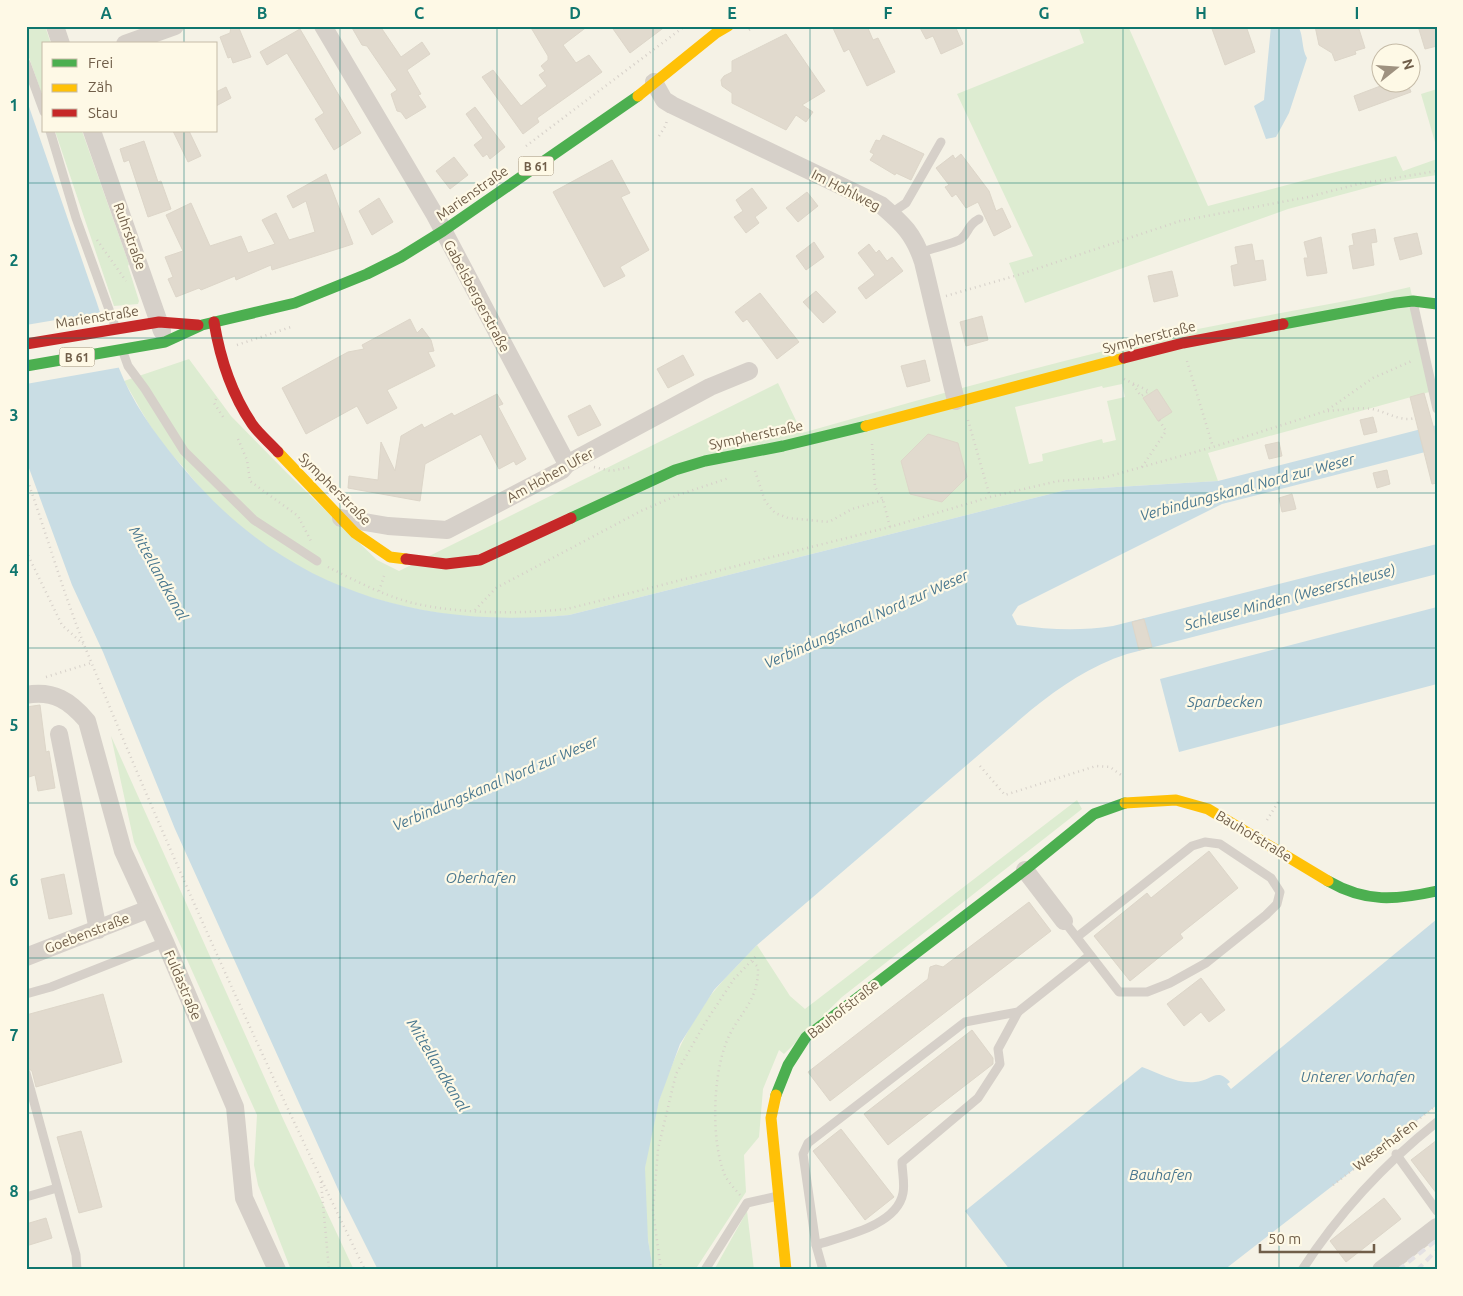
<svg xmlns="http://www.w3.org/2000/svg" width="1463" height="1296" font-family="Ubuntu,sans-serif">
<rect width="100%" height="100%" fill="#f5f2e6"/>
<g fill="#ddecd1" fill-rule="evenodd">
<path d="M26,26H45L51,44H44V100L26,49Z"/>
<path d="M1078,26H1128L1208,206L1396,156L1403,171L1437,159V175L1385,183L1288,209L1025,303L1009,263L1033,256L957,94L1084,43Z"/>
<path d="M1437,89V149L1421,94Z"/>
<path d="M55,131H82L129,264L128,266L139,301L138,304L114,306Z"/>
<path d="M1410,287L1433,391L1208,453L1218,481L1066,490L569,615C455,628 339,604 247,533C224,515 202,491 184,468C175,458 165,448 157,436C145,419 135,399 124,381L189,359L231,416L287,473L377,560L399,571L778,383L802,433C934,396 1065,358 1198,329C1269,314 1340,304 1410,287ZM1122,384L1125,397L1107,401L1116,440L1103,443L1102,439L1042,454L1043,461L1029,464L1015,407L1102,386L1103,388Z"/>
<path d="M111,736L284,1121L354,1270H291L258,1185L254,1165L257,1115L134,842Z"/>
<path d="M1077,800L1082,809L842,997L784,1054L779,1050L763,1089L759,1137L744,1155L746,1192L695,1270H653C647,1239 642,1199 645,1168C650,1112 679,1033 715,990C728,974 743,960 757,945L790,996L805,1009Z"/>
<path d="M747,1211L754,1270H714Z"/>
</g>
<g fill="#c9dde4">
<path d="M1271,26H1298C1304,36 1301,48 1307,58L1289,113L1276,137L1266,139L1254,106L1264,100Z"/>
<path d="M26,98C48,162 70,225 92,289C103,319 111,351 124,380C139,413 162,443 185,470C285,589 417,629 569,615L1066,490L1218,481L1437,425V449L1222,504L1018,606L1012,615L1017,625C1050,630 1081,631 1113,626L1437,544V574L1127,654C1090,666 1061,686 1031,710L757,945L714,990L680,1044L659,1101L645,1168L648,1240L653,1270H378L342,1198L175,829L103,652L72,585L26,460Z"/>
<path d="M1437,607V684L1179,752L1160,679Z"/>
<path d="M1437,919V1105L1224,1270H1010L965,1211L1142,1067C1159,1073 1177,1084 1195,1082C1212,1081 1216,1067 1230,1082L1227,1084L1231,1089Z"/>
</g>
<path fill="#f5f2e6" d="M103,312L122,367L26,384V325Z"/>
<g fill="#e1dace" stroke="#ddd6c9">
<path d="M231,26H238L251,57L233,63L231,57L228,58L220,37L230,33Z"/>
<path d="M351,26H380L401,57L422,42L430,54L407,70L421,94L418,95L426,107L406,119L401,112L397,111L391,94L397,90L367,46L362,45Z"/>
<path d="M530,26H588L563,45L576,63L589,55L602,72L537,118L539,122L523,134L482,77L493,70L521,106L547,86L539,75L545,71L541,66L548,60V56Z"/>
<path d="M611,26H666L630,53Z"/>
<path d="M832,26H867L873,40L878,38L895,72L867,86L849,49L844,52Z"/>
<path d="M919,26H955L963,44L941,54L933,36L926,39Z"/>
<path d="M1211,26H1246L1255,52L1225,65Z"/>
<path d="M1315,26H1358L1365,48L1355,51L1356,54L1335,61L1332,53L1319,45Z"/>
<path d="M1418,26H1437V46L1425,49Z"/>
<path d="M300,29L361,133L334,150L315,119L324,113L287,53L267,65L260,52Z"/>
<path d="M786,34L825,91L802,105L813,112L806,122L796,115L786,130L732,103V93L722,86L721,80L724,76L732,72V61Z"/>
<path d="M1391,82H1407L1411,92L1359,111L1354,96Z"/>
<path d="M226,87L231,98L216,106V92Z"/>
<path d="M475,107L505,147L490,159L487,154L483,157L474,145L483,138L466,114Z"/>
<path d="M173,131H189L201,156L188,162Z"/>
<path d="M883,135L924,154L911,180L896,173L895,175L870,160L874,154L870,152L876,140L880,141Z"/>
<path d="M144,141L158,182L161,181L171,209L148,217L129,160L124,162L120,149Z"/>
<path d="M961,154L989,191L996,211L1002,208L1011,227L994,236L978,202L966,208L956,194L952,197L945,187L949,185L936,168L953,155L955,159Z"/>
<path d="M454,157L468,175L450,189L436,171Z"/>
<path d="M612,160L630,193L621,197L649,250L620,267L625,276L604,287L553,192Z"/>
<path d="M326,174L353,244L272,270L271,265L236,280L235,276L201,290L199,288L176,297L168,279L173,277L165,257L183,251L166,215L191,203L210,246L241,236L248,253L275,244L262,220L276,213L289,240L315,232L306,201L293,208L287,196Z"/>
<path d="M752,188L767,208L755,217L759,223L746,233L734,217L743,211L736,200Z"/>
<path d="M807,192L818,206L798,222L786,208Z"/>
<path d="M379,198L393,222L372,235L359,211Z"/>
<path d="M1375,229L1377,242L1371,243L1374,265L1353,269L1349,246L1354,245L1352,234Z"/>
<path d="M1417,233L1422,254L1400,260L1394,238Z"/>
<path d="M1321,237L1327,273L1307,276L1304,258H1308L1304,242Z"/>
<path d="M814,242L824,257L806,270L796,256Z"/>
<path d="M869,244L876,253L879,250L887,261L892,257L903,271L866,299L858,288L875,275L858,253Z"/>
<path d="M1252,244L1255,261L1263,260L1266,280L1234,286L1231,266L1238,264L1235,247Z"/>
<path d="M1172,271L1178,296L1154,302L1148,276Z"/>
<path d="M816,291L836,312L823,323L803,302Z"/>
<path d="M760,293L799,342L777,359L747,319L743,322L735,312Z"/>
<path d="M982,316L988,340L966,346L960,322Z"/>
<path d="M410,319L417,333L422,328L431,340L434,351L428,352L435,366L387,390L397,408L367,424L357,406L306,434L282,388L348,352L364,349L362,345Z"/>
<path d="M683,355L694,375L668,388L657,369Z"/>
<path d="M925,360L930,381L907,387L901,366Z"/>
<path d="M1157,389L1172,412L1158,421L1143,398Z"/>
<path d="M1424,393L1437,440V483L1432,484L1410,397Z"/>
<path d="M497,394L503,404L498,406L526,459L516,465L514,461L499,469L481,434L425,464L420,501L348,488L349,476L378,480L381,442L395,471L401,436L422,424L424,428L452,413L454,416Z"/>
<path d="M590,405L601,425L578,436L568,416Z"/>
<path d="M1373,417L1377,432L1364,435L1360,420Z"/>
<path d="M928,434L958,443L967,477L942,502L910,494L901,461Z"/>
<path d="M1279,442L1282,456L1269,459L1265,445Z"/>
<path d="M1387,470L1390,484L1377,488L1373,473Z"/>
<path d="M1292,494L1296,509L1282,512L1279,498Z"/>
<path d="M1144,619L1152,647L1139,650L1132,622Z"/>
<path d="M40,705L46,752L49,751L55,788L38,791L35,775L29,777L26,763V707Z"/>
<path d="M1209,851L1238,888L1180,934L1183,938L1130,981L1094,936L1147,893L1151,898Z"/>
<path d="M64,874L72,914L49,919L41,879Z"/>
<path d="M1029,902L1051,931L830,1101L808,1072L928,979L930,967L936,965L943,967Z"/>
<path d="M1201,978L1225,1010L1209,1022L1201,1012L1184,1026L1167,1004Z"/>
<path d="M103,994L122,1062L36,1087L32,1071L26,1067V1060L29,1059L26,1049V1015Z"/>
<path d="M972,1030L993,1058V1064L888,1145L864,1114Z"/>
<path d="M841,1129L894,1197L865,1220L813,1151Z"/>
<path d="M81,1131L102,1207L79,1213L57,1137Z"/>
<path d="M1437,1140V1194L1411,1160Z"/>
<path d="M1384,1198L1401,1219L1346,1262L1330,1241Z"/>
<path d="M46,1218L52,1238L26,1246V1224Z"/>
</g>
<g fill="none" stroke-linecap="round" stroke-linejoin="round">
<g stroke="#d6d0c9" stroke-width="2.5" stroke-dasharray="1 4" stroke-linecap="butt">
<path d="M749,30L755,26"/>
<path d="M659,136L666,125L667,119"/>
<path d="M526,146L685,26"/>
<path d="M97,240L126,281"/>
<path d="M946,296L1018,275L1180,221L1308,197L1358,184L1437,171"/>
<path d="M237,345L291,327"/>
<path d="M1187,361L1213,447"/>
<path d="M1124,379L1149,391L1141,396L1132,383"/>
<path d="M216,399L214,403L225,420"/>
<path d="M1328,411C1342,410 1358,407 1372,409C1388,412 1399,422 1415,418"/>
<path d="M968,420L990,497"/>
<path d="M238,439L247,460L250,481L298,516L312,543"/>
<path d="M872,444L875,487L883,500L890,527"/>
<path d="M594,467L611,471L631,467"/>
<path d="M1142,467L1166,431L1159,420"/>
<path d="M755,471L765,501L775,513L788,518L829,522L852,509L883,500"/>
<path d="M26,476C48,538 66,603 92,664C176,869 268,1071 365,1270"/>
<path d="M26,551L62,625L83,644"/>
<path d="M328,567C356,581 386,597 417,604C464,614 519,614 567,609L890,527L990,497L1058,481L1103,478L1213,447L1326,411L1373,378L1414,360"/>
<path d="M379,591L384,576"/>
<path d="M475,610L496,588L641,511L678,495L729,478"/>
<path d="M46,677L91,663"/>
<path d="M980,766L1005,795L1096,766L1110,767L1124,777"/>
<path d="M1267,820L1280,799"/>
<path d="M321,1182L329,1270"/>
<path d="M1333,1185L1437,1105"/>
<path d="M740,1195C734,1188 727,1181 724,1173C711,1139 713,1077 726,1043C737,1014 759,1003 758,967L752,961"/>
<path d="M661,1270L653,1211L658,1149L676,1074L705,1023L734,979L758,954"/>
</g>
<g stroke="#d6d0c9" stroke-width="9">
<path d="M26,63L44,112"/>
<path d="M50,131L76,218L115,326"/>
<path d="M890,214L906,203L941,142"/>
<path d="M920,253C929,249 956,243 961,239C970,232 966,226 979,219"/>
<path d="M1413,302L1437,409"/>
<path d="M123,352L128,366L145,389L184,451L254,520L317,561"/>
<path d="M1064,921L1119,992H1147L1170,983L1206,963L1266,915L1277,904L1280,892L1271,878L1220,844L1205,842L1192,846L1077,937"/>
<path d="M26,994L51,987L165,942"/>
<path d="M26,1073L76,1255L77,1270"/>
<path d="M1396,1154L1437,1211"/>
<path d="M26,1197L57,1188"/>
<path d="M816,1245C843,1236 897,1226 903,1193C905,1184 902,1171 902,1162L978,1098L1000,1064L998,1049L1018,1012"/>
<path d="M705,1270L747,1203L778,1196"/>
<path d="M823,1270L816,1245L803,1154L808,1143L965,1022L1018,1012L1090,955"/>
<path d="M1302,1270C1340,1211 1383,1165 1437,1122"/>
</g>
<g stroke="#d6d0c9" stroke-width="18">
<path d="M55,26L61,44"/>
<path d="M323,26L435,215L567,464"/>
<path d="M125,44L175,26"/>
<path d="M654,82L664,100L672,105L881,205C903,224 914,234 923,262L956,401"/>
<path d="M92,131L162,331"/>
<path d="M341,518L388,526L447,530L562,470L567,464L710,387L749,371"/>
<path d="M26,695C54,690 70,701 87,721L123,851L165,942L235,1107L244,1198L277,1270"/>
<path d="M59,734L98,930"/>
<path d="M1025,870L1064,921"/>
<path d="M26,957L149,909"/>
<path d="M1381,1270L1437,1227"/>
</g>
<g stroke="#4caf50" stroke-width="11">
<path d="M1283,324L1396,303L1413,301L1437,304"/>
<path d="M26,366L165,342L202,325L295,303L367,274L401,257L443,231L638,96"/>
<path d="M571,518L675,470L705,461L783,446L866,426"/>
<path d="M1328,881C1366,903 1396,900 1437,891"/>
<path d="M776,1095L788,1065L806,1037L1025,870L1094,814L1125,803"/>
</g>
<g stroke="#ffc107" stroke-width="11">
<path d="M638,96L716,33L728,26"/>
<path d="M866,426L1124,358"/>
<path d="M278,452L355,533L390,557L406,559"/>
<path d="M1125,803L1176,800L1208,809L1328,881"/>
<path d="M776,1095L771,1118L786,1270"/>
</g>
<g stroke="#c62828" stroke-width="11">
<path d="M214,322C220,358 231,393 252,424C259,434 270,443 278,452"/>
<path d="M26,344L159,322L198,325"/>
<path d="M1124,358L1183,343L1283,324"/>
<path d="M406,559L446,564L480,560L571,518"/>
</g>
<g stroke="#e4e1e3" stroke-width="4" stroke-dasharray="8 5" stroke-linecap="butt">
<path d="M1398,1270L1437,1240"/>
<path d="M1417,1270L1437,1250"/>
</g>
</g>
<path fill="none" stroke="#0f766e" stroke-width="1" stroke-opacity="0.55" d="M184,26V44M340,26V1270M497,26V1270M653,26V1270M810,26V1270M966,26V1270M1123,26V1270M1279,26V1270M184,131V1270M26,183H1437M26,338H1437M26,493H1437M26,648H1437M26,803H1437M26,958H1437M26,1113H1437"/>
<g text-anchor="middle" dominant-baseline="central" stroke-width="4.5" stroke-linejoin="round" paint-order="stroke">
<g fill="#fef9e6" stroke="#9b8c78" stroke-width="1">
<rect x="518.5" y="156.5" width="35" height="19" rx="4"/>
<rect x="59.5" y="347.5" width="35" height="19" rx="4"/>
</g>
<g font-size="12" font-weight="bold" fill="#705e49">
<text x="536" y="166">B 61</text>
<text x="77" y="357">B 61</text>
</g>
<g font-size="14" fill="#705e49" stroke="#fef9e6">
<text transform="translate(846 190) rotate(27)">Im Hohlweg</text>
<text transform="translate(472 193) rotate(-35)">Marienstraße</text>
<text transform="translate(130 236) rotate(70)">Ruhrstraße</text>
<text transform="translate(477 296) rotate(62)">Gabelsbergerstraße</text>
<text transform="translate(97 317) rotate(-9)">Marienstraße</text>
<text transform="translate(1149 337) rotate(-14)">Sympherstraße</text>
<text transform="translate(756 435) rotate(-12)">Sympherstraße</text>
<text transform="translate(550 475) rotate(-29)">Am Hohen Ufer</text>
<text transform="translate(335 489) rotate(45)">Sympherstraße</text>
<text transform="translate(1254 836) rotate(31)">Bauhofstraße</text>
<text transform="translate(87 933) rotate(-21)">Goebenstraße</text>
<text transform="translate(183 985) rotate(67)">Fuldastraße</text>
<text transform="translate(843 1009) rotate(-38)">Bauhofstraße</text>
<text transform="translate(1385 1145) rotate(-37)">Weserhafen</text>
</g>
<g font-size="15" font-style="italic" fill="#4a7890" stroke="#fef9e6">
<text transform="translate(1247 487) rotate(-15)">Verbindungskanal Nord zur Weser</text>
<text transform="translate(159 573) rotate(61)">Mittellandkanal</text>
<text transform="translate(1290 597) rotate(-15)">Schleuse Minden (Weserschleuse)</text>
<text transform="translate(866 619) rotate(-24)">Verbindungskanal Nord zur Weser</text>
<text x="1225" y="701">Sparbecken</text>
<text transform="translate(495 783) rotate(-23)">Verbindungskanal Nord zur Weser</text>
<text x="481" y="877">Oberhafen</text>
<text transform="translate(438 1065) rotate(59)">Mittellandkanal</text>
<text x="1358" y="1076">Unterer Vorhafen</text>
<text x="1161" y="1174">Bauhafen</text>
</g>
</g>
<rect width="1463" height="1296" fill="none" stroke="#fef9e6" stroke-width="55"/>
<rect x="42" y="42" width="175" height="90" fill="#fef9e6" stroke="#c5bba7"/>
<rect x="52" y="59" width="25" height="8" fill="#4caf50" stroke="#c5bba7"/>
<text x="88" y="68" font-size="15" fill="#705e49">Frei</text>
<rect x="52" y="84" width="25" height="8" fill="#ffc107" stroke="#c5bba7"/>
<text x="88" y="92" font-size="15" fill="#705e49">Zäh</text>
<rect x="52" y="109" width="25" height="8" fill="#c62828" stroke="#c5bba7"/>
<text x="88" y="118" font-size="15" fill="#705e49">Stau</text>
<g transform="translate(1396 68) rotate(73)"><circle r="24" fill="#fef9e6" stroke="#c5bba7"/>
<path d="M0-4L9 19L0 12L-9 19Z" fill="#9f9280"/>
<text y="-8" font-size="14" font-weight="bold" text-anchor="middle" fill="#705e49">N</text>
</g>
<path d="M1260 1244v8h114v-8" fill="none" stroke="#705e49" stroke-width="2.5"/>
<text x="1268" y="1244" font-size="15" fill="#705e49" stroke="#fef9e6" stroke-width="4" paint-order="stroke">50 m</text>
<rect x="28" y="28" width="1408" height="1240" fill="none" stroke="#0f766e" stroke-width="2"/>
<g font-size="16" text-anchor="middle" font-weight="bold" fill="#0f766e">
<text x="106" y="19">A</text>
<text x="262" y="19">B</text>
<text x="419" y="19">C</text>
<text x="575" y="19">D</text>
<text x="732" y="19">E</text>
<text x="888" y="19">F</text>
<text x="1044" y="19">G</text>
<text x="1201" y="19">H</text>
<text x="1357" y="19">I</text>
<text x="14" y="111">1</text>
<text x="14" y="266">2</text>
<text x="14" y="421">3</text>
<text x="14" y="576">4</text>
<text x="14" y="731">5</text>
<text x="14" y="886">6</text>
<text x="14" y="1041">7</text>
<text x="14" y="1197">8</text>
</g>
</svg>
